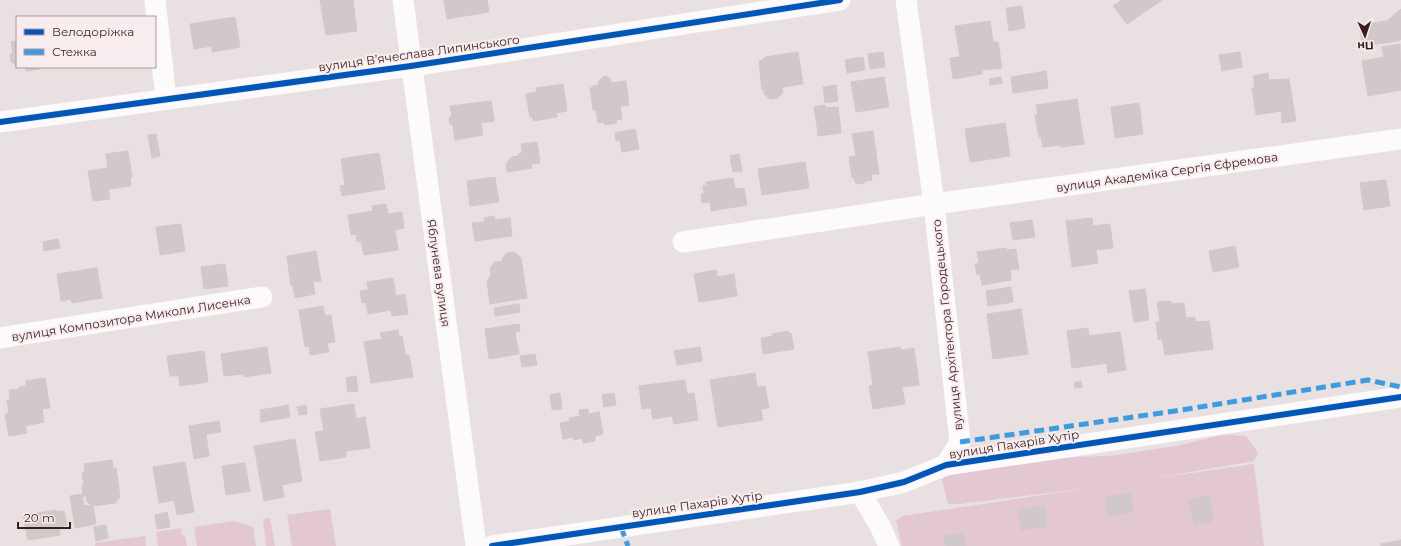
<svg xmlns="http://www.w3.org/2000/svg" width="1401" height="546" font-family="Montserrat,sans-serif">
<rect width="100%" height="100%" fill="#e8e0e1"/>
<g fill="#e3c7d2">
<path d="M1222,435L1246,436L1258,453L1254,461L1150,479L1254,464L1264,546H902L896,521L902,516L1090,488L960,504H948L942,480L948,471L1074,457L1110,456L1176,446Z"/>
<path d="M330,509L336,546H292L287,515Z"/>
<path d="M270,518L275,546H266L263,519Z"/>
<path d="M234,521L253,527L256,546H197L194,527Z"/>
<path d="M181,528L182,535H185L187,546H158L156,532Z"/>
<path d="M145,536L146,546H95V543Z"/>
</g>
<g fill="#d1c8c9" stroke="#d1c8ca">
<path d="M320,0H353L357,31L326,35Z"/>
<path d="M444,0H487L489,12L447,19Z"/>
<path d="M1122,0H1162L1127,24L1113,6Z"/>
<path d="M1022,6L1025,28L1009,31L1006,8Z"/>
<path d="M1401,9V39L1398,41L1363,46L1359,25L1387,21Z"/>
<path d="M235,17L240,47L212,52V46L194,49L190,24Z"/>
<path d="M990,21L993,42H998L1002,68L982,70V74L953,79L950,58L960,57L955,26Z"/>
<path d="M17,41V67H16L15,64L11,62L10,55L13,53L11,42Z"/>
<path d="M1400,44L1401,90L1368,96L1362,61L1384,57L1382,47Z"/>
<path d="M798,52L803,84L782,87L783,92L778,98L770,99L764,94V90H762L759,61L762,60L765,57Z"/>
<path d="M883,52L885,67L870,69L868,54Z"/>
<path d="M1240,52L1242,67L1222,71L1219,55Z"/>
<path d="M863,57L865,70L847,73L845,60Z"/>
<path d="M26,67H39L40,69L26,71Z"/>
<path d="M1046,71L1048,88L1013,93L1011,77Z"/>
<path d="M1268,73L1269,80L1289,79L1296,121L1282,123L1281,111L1256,115L1252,88H1255L1253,76Z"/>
<path d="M606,76L611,80V83L626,81L629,105L620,106L622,119L616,120L617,123L605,125L604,122L598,123L596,110H593L590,88L593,87V86L599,85L598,82L603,77Z"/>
<path d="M884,77L889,107L856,112L851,82Z"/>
<path d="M1001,77L1002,83L990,85L989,79Z"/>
<path d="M563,84L567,111L556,113L557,117L533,121L532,116L530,117L526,94L537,92L536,88Z"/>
<path d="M836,85L838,101L825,103L823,87Z"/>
<path d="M1077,99L1084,144L1060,147V145L1043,147L1041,137H1039L1035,115H1038L1036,105Z"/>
<path d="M491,101L494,121L481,123L483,135L455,140L453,125L450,124L449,118L452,115L450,106Z"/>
<path d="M1139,103L1143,134L1115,138L1111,107Z"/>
<path d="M825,105L828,124L817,126L814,107Z"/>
<path d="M838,107L840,123L828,124L826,108Z"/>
<path d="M840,123L841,133L818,136L817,126Z"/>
<path d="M1005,123L1010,156L970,162L965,129Z"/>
<path d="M635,129L639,149L622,152L620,140L616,141L615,133Z"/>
<path d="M873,131L879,174H871L872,180L866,181L864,183L858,184L855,182L854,177L852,178L849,157L856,156L852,134Z"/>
<path d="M156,134L160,156L152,158L148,135Z"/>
<path d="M537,142L540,163L531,164L532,168L520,170L518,154L522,153L521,144Z"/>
<path d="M128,151L132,177H130L131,186L108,189L110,199L93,201L88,171L108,168L106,154Z"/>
<path d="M379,153L385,189L342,196L340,186L345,185L341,159Z"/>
<path d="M739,154L742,171L733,172L730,156Z"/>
<path d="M518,156L520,170L507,172L506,165L508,161L512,157Z"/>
<path d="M805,162L809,188L762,195L758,169Z"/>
<path d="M495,177L499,202L470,206L467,181Z"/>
<path d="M733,178L735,189L744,188L747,205L711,211L710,202L702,203L701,194H704L703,186L707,185L706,182Z"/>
<path d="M1386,180L1390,206L1364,210L1360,183Z"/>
<path d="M386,204L388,214L402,212L404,228L395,230L398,250L364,255L361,241L357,242L356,234L351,235L348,215L373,211L372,206Z"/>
<path d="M494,216L495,220L510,218L512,236L475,241L472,223L485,222L484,218Z"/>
<path d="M1092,218L1093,226L1110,224L1113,248L1096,250L1098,263L1072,267L1066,221Z"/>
<path d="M1032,220L1035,237L1013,240L1010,223Z"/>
<path d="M181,224L185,251L160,255L156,227Z"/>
<path d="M58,239L60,248L44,251L43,242Z"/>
<path d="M1235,246L1239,267L1213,272L1209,251Z"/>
<path d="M1006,248L1007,250L1016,249L1019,269L1010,270L1011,280L982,285L980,274L977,275L975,264L979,263L977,252Z"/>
<path d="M316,251L321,281L313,282L315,294L295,298L293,285L291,286L287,256Z"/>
<path d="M514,252L521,258L527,298L490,304L487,281L491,275L490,268L495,262L503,261L502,259L507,253Z"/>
<path d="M225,264L228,286L204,289L201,267Z"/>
<path d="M97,268L102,298L72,303L71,299L61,301L57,274Z"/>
<path d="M716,270L717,277L734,274L737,296L699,302L694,274Z"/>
<path d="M393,278L396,296L405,294L408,314L392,316L391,310L368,314L366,302L362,303L360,291L368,290L367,282Z"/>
<path d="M1011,287L1013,302L988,306L986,291Z"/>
<path d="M1145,289L1149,320L1134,322L1129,291Z"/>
<path d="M1171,301V304L1184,303L1186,318L1195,317V322L1209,321L1213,349L1165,355L1162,339L1158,340L1156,322H1160L1157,302Z"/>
<path d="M519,304L520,312L495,316L494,308Z"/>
<path d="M323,306L325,316L331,315L335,342L327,343L329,352L310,355L309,346L305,347L299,310Z"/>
<path d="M1021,309L1028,354L993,359L987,314Z"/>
<path d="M519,324L520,331L515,332L519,354L489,359L485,329Z"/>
<path d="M1088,328L1089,336L1120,332L1126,370L1108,373L1107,363L1072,368L1067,331Z"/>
<path d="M398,330L399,337L402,336L406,356L409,355L413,377L371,383L364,342L382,339L380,333Z"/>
<path d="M788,331L789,334L791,333L794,349L763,354L761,338L773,336L772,334Z"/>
<path d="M267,347L271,373L244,377L243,374L224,376L221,354Z"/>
<path d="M700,347L702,361L677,365L674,351Z"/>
<path d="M900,347L901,350L914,348L919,385L902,387L905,404L873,409L869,386L873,385L868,352Z"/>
<path d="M204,351L208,382L180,386L179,376H170L167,356Z"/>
<path d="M535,354L537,365L522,367L520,356Z"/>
<path d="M755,373L757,387L765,386L769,408L761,409L763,420L718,427L710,380Z"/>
<path d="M356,376L358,391L348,392L346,378Z"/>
<path d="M45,378L50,408L42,409L44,422L25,426L27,433L9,436L5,414L9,413L7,400H10L9,390L19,389V387L26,386V381Z"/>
<path d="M685,380L687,394L694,393L698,420L674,424L672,416L653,419L651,408L642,409L639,386Z"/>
<path d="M1081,381L1082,387L1075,388L1074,383Z"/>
<path d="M560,393L562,409L552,410L550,395Z"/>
<path d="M614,393L616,405L604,407L602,395Z"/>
<path d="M354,404L356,419L365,417L370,448L346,451V457L320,461L315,432L324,431L320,409Z"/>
<path d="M288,405L290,417L261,422L260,410Z"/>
<path d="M306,405L307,414L299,415L297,407Z"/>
<path d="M588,409L589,414L599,412L603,434L595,436V441L583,443L582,438L573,440V437L563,439L560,423L570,421L569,418L580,416L579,410Z"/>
<path d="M219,421L221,432L206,434L209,456L194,459L189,426Z"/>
<path d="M295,439L302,481L282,485L284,497L264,501L254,446Z"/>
<path d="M112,460L113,468H116L120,497L115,503L93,506L87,502L86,496H83L82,485L84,484L82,473L85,472L84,464Z"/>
<path d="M185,462L194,512L177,515L174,500L159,503L153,467Z"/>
<path d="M245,463L250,491L226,495L222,466Z"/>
<path d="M1130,493L1133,512L1108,516L1105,497Z"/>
<path d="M82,494L84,506L92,505L93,506L96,524L75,528L70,496Z"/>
<path d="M1209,496L1213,521L1194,525L1189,500Z"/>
<path d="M1044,506L1047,526L1021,530L1018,510Z"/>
<path d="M56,510V512L64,511L67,525L59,527L60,535L28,540L23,515Z"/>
<path d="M167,512L170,527L157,529L155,515Z"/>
<path d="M106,525L108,538L96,541L94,527Z"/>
<path d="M963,533L965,546H946L944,536Z"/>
<path d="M1401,540V546H1381V544Z"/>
</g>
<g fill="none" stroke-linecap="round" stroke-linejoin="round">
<g stroke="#fcfafa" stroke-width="21">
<path d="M155,0L166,99"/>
<path d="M403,0L476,546"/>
<path d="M906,0L934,204L960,442L946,465"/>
<path d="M0,122L411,66L840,0"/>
<path d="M683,242L934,204L1401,139"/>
<path d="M0,338L262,297"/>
<path d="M860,492L880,526L889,546"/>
<path d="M492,546L860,492L904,482L946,465L1401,397"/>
</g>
<g stroke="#3f9bdf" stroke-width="5" stroke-dasharray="10 5" stroke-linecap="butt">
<path d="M960,442L1175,411L1368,380L1401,387"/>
<path d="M621,527L628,546"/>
</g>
<defs>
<g id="cycleway">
<path d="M0,122L411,66L840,0"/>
<path d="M492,546L860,492L904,482L946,465L1401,397"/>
</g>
</defs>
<use href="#cycleway" stroke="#f7edef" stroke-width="8"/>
<use href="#cycleway" stroke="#0057b8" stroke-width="6"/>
</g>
<g text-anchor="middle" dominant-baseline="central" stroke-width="4" stroke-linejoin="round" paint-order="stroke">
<g font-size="12" fill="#3b1d1d" stroke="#f7edef">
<text transform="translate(419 53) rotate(-8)">вулиця Вʼячеслава Липинського</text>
<text transform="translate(1167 172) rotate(-8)">вулиця Академіка Сергія Єфремова</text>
<text transform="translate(439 273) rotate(82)">Яблунева вулиця</text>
<text transform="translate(131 318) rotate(-9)">вулиця Композитора Миколи Лисенка</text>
<text transform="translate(947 325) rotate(-96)">вулиця Архітектора Городецького</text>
<text transform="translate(1014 444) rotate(-9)">вулиця Пахарів Хутір</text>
<text transform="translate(697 504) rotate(-8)">вулиця Пахарів Хутір</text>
</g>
</g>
<rect x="16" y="16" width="140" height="52" fill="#f7edef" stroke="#ac9a9b"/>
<rect x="24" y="29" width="20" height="6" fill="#0057b8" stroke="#ac9a9b"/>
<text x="52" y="36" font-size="12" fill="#3b1d1d">Велодоріжка</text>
<rect x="24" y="49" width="20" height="6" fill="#3f9bdf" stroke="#ac9a9b"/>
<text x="52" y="56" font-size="12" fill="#3b1d1d">Стежка</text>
<g transform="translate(1365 36) rotate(177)" stroke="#f7edef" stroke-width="3" paint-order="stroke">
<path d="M0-3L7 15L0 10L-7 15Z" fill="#3b1d1d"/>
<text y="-6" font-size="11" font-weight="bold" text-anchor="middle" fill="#3b1d1d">Пн</text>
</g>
<path d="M18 522v6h52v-6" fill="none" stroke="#3b1d1d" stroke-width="2"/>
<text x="24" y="522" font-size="12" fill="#3b1d1d" stroke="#f7edef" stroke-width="3" paint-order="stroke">20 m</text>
</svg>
